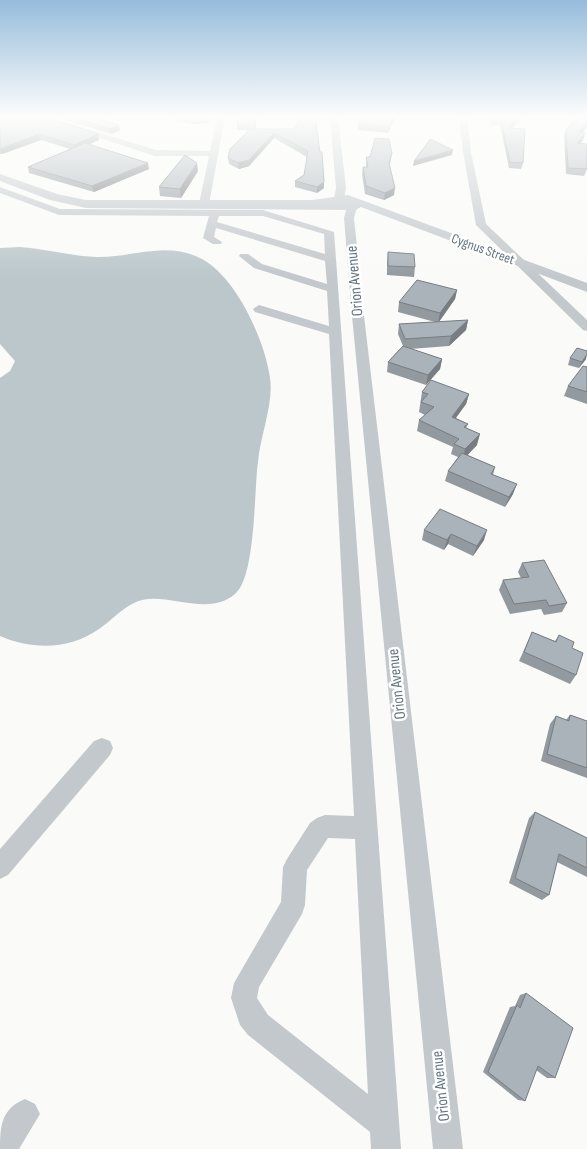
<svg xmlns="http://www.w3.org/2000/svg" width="587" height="1149" font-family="'Sofia Sans Condensed',sans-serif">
<rect width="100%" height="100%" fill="#fafaf8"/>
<path fill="#bbc7cb" d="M20,247C46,249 71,256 96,257C133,258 166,240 202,259C237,278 265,341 270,378C274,403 260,436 258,462C254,489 256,577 235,594C206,619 161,588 134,603C121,609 111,621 99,629C69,650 32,650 0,636V378L10,371L15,361L0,344V248Z"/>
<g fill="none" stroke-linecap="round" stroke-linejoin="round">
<g fill="#c3c8cc" fill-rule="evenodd">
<path d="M36,117H49L156,150L210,151L217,117H225L209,204L204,207L199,204L209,156H155Z"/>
<path d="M330,117H338L346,188L344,199L339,202L334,199L336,188Z"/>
<path d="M459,117H467L471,152L486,224L587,320V331L583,330L476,225L463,152Z"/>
<path d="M0,187L60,209L263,210L334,232L401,1149H371L370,1132L248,1035L240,1025L231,998L234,983L281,902L283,867L287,859L310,823L317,818L325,815L354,816L329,334L255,312L253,309L259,305L329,326L327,291L254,268L239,256L240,254H248L262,264L327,284L325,261L216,228L214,237L222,242L221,244H213L203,238L209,216L59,215L0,193ZM219,216H263L324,234L325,254L217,222ZM328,838L355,839L368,1094L268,1015L257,998L259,987L302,914L305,905L307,870Z"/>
<path d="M352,204L357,207L354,218L364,316L463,1149H433L352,316L344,218L347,207Z"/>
<path d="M102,738L110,741L113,748L110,755L8,875L0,879V849L94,741Z"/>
<path d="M25,1099L35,1104L40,1114L19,1149H0C0,1126 1,1109 25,1099Z"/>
</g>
<path fill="#c3c8cc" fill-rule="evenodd" d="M0,174L57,194L86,200H312L348,195L587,283V292L361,207L355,210L86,208L50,200L0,181Z"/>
</g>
<g fill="#929a9f">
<path d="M0,117L99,140L89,144L149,169L94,192L29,173L28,167L70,149L41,140L2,154H0Z"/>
<path d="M56,117H108L101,120L120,130L111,134Z"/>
<path d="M171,117H207L208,123L192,124L173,119Z"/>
<path d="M257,117L255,129H295L318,120L316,125L324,182V188L317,193L295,187V181L304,175L307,157L274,138L249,166L239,169L229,164L228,158L249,130H237V125Z"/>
<path d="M396,117L388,133L358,130V124Z"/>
<path d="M493,117H522L512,128L523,163L521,169L509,168L500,125H490L491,120Z"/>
<path d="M587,117V126L582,133H585L583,140L580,143L587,169L584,176L566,174L564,136L566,130Z"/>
<path d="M392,153L390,165L394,195L384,200L365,194L362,174L363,167H366V157Z"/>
<path d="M198,171L181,198L160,196L159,187Z"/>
<path d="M388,252L415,267L414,277L387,275V262Z"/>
<path d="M457,290L455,299L439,322L468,320L466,330L449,346L410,349L442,359L440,369L426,385L387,372L388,362L403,346L398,334L399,324L435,322L398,312L399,302Z"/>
<path d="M570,358L586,359L579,368L568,365Z"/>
<path d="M587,367V404L564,396L568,386Z"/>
<path d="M422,392L469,394L466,404L456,418L468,424L466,428L477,445L467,455L495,467L493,475L513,494L505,507L445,481L448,471L458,457L451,454L453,447L417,431L419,420L425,415L419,412Z"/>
<path d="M424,530L484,540L473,556L448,544L444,550L422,540Z"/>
<path d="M522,563L567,603L562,612L544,615L541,609L510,614L499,590L503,580L521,578L518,572Z"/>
<path d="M532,632L555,641L559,635L572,648L576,675L570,684L519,661L528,641Z"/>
<path d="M570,715L587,721V778L541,761L550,724L556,716L566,720Z"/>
<path d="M535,812L587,838V877L557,862L549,895L542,900L509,883L529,818Z"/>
<path d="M526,993L555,1078H547L536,1070L525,1101L518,1100L483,1072L510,1007L515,1006L520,995Z"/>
</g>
<g fill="#777d82">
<path d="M91,117H108L93,122Z"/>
<path d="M207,117L208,123L192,124V119Z"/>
<path d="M256,117H257L255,130L254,125Z"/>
<path d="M394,117H396L388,133L389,127Z"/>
<path d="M518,117H522L507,133L508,128Z"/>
<path d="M587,122V126L578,139L579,132Z"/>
<path d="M119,125L120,130L111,134L110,129Z"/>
<path d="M274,133V138L249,166L239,169L238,163Z"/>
<path d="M585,133L583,140L575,150L577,143Z"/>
<path d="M39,134L41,140L2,154L0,149Z"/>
<path d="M98,134L99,140L75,151L74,145Z"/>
<path d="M453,150L452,155L413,166L414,161Z"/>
<path d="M148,163L149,169L94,192L92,186Z"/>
<path d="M197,163L198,171L181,198L180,189Z"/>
<path d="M324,182V188L317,193V187Z"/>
<path d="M395,188L394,195L384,200L385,193Z"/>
<path d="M457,290L455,299L438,323L440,313Z"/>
<path d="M468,320L466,330L449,346L451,336Z"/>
<path d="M587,354L586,359L579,368L582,362Z"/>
<path d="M442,359L440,369L426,385L428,375Z"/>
<path d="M469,394L466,404L449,427L452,417Z"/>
<path d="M480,434L477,445L463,460L465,449Z"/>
<path d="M517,484L513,494L505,507L509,497Z"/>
<path d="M487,530L484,540L473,556L477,546Z"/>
<path d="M451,534L448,544L444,550L447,540Z"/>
</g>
<g fill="#aab3b9" stroke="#777d82">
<path d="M0,117H46L98,134L74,145L39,134L0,149Z"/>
<path d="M72,117H92L119,125L110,129Z"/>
<path d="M185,117H207L192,119Z"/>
<path d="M238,117H256L254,125H237Z"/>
<path d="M300,117H317L316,122L320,152H322L324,182L317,187L295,181L304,175L308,151L274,133L249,160L238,163L228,158L230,149L250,129H295Z"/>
<path d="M362,117H394L389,127L358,124Z"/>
<path d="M493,117H518L508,128L525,129L523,163L510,162L501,120H491Z"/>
<path d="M577,117H587V122L579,132L585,133L577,143L587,144V169L568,168L566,130Z"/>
<path d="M375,138L389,139L392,153L389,163L395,188L385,193L366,186L363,167H368L366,157H370Z"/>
<path d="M430,139L453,150L414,161L426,145Z"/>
<path d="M85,143L148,163L92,186L28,167Z"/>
<path d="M185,155L197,163L180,189L159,187Z"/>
<path d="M388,252L414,254L415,267L388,266Z"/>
<path d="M417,280L457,290L440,313L399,302Z"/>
<path d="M468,320L451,336L405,339L399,324Z"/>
<path d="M403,346L442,359L428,375L388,362Z"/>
<path d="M577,348L587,351V354L582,362L570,358Z"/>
<path d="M583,366L587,367V392L568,386Z"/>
<path d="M431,380L469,394L452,417L468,424L464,427L480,434L465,449L454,444L459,439L419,420L434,407L421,402L428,394L422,392Z"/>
<path d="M462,453L495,467L491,474L517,484L509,497L448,471Z"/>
<path d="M440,509L487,530L477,546L451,534L447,540L424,530Z"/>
<path d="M544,560L567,603L549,606L546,600L514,604L503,580L529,577L522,563Z"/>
<path d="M532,632L556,642L559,635L574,642L572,648L583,653L576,675L524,652Z"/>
<path d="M570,715L587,721V768L547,754L556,716L569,721Z"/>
<path d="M535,812L587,838V868L559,854L549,895L515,878Z"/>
<path d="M526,993L573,1028L555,1078L538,1066L525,1101L488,1072L517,1005L520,1008Z"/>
</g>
<linearGradient id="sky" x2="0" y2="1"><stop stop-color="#96bcdc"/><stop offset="0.42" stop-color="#fdfdfc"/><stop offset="1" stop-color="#fdfdfc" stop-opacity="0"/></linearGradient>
<rect width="587" height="278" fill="url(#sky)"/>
<g text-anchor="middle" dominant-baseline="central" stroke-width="5" stroke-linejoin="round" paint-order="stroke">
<g font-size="14" fill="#657683" stroke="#fff">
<text transform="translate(483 249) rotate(20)">Cygnus Street</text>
</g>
<g font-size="16" fill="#657683" stroke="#fff">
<text transform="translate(355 281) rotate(-95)">Orion Avenue</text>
<text transform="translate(397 684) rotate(-96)">Orion Avenue</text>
<text transform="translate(441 1086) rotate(-96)">Orion Avenue</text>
</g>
</g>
</svg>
